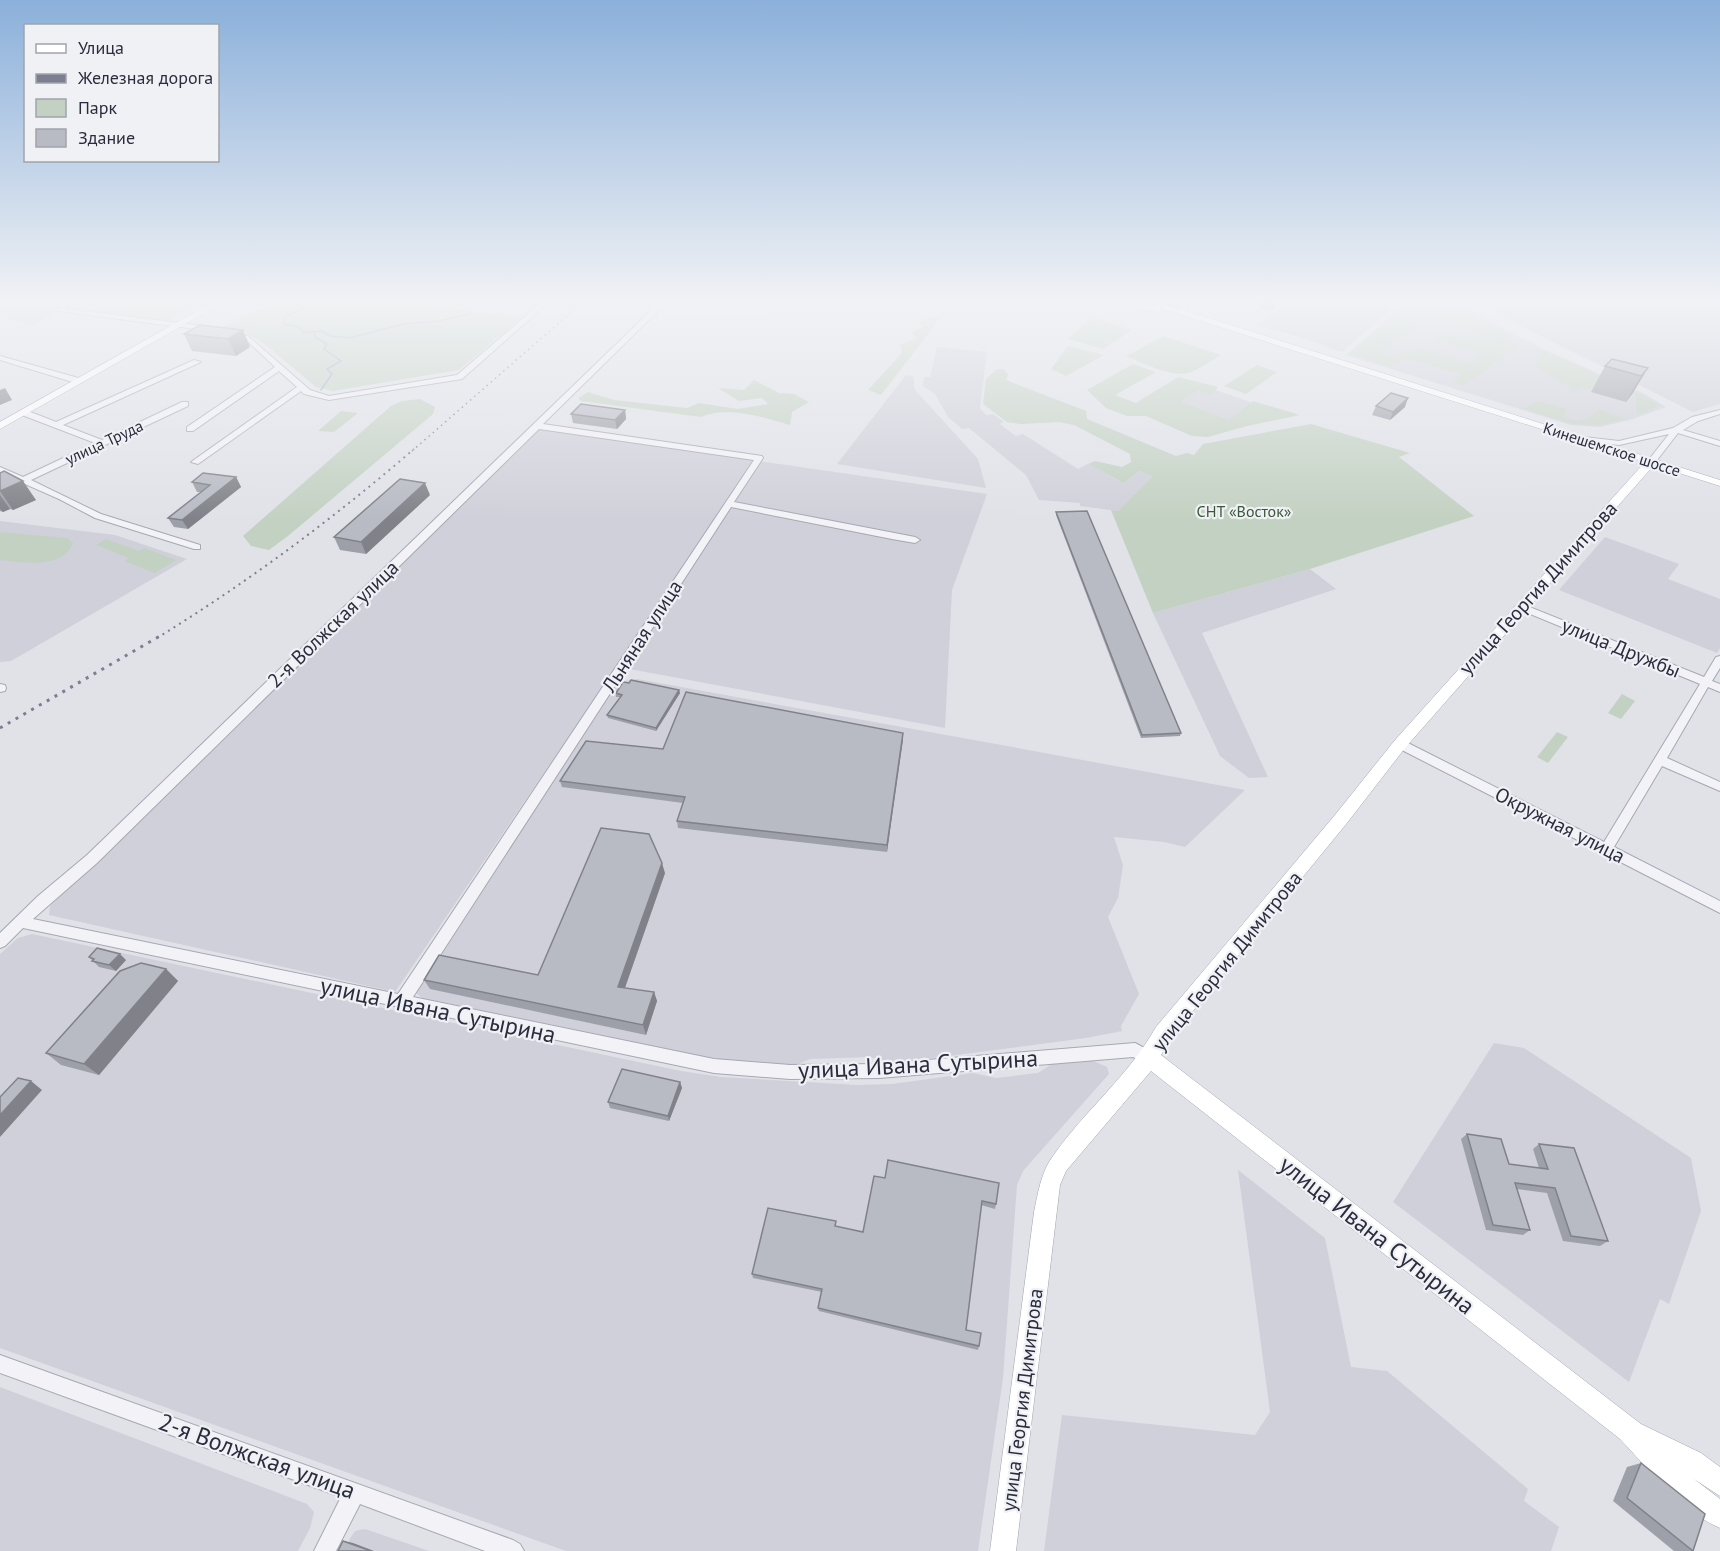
<svg xmlns="http://www.w3.org/2000/svg" width="1720" height="1551" font-family="'PT Sans',sans-serif">
<rect width="100%" height="100%" fill="#e0e2e8"/>
<g fill="#cfd0d9">
<path d="M12,302H97L78,315L57,312L32,325L0,316V311Z"/>
<path d="M1324,302H1363L1391,309L1342,352L1329,348L1328,346L1258,325L1287,305L1299,308L1315,307Z"/>
<path d="M1488,302H1720V404L1693,412L1511,321Z"/>
<path d="M1435,304L1470,311L1543,349L1643,393L1666,407L1633,419L1599,427L1571,425L1346,355L1397,311L1414,305Z"/>
<path d="M937,347L987,352L980,408L986,415L993,414L1004,422L1000,424L1016,436L1023,434L1078,469L1088,464L1124,483L1139,471L1154,476L1118,511L1080,506V503L1039,500L1026,475L969,428L962,429L948,417L935,394L923,386L924,377H930Z"/>
<path d="M906,375L913,376L915,390L978,459L986,488L837,464Z"/>
<path d="M1196,383L1267,408L1245,425L1148,413Z"/>
<path d="M537,429L987,494L952,590L945,728L630,669L614,670L395,992L49,915L50,906Z"/>
<path d="M0,521L115,535L187,559L11,661L0,662Z"/>
<path d="M1605,537L1679,564L1668,579L1720,599V648L1717,653L1559,590Z"/>
<path d="M1310,569L1336,589L1202,633L1268,777L1249,778L1220,756L1153,613Z"/>
<path d="M637,679L996,744L1245,790L1185,847L1164,842L1114,837L1123,865L1118,898L1108,917L1139,994L1121,1026L1122,1031L1086,1038L942,1057L888,1062L870,1057L810,1059L794,1066L733,1062L676,1051L422,998L416,993L418,986L614,687L625,681Z"/>
<path d="M32,934L681,1071L721,1077L857,1085L892,1084L973,1073L996,1078L1038,1073L1055,1062L1089,1059L1107,1067L1109,1074L1023,1171L1017,1185L1003,1378L978,1551H566L0,1348V954L18,938Z"/>
<path d="M1494,1043L1524,1048L1691,1158L1701,1211L1669,1304L1660,1299L1629,1382L1393,1202Z"/>
<path d="M1238,1170L1325,1238L1351,1367L1387,1371L1528,1489L1524,1501L1559,1527L1551,1551H1044L1062,1415L1255,1435L1270,1412Z"/>
<path d="M0,1387L307,1504L314,1512L310,1528L298,1551H0Z"/>
<path d="M365,1529L429,1551H342L355,1531Z"/>
</g>
<g fill="#c3d1c2">
<path d="M100,302H202L170,320L90,312Z"/>
<path d="M244,302H417L521,318L459,370L333,391L316,387L267,346L246,332L223,327L265,307L240,304Z"/>
<path d="M1447,311L1463,313L1504,333L1507,336L1503,339H1509L1519,348C1495,358 1484,376 1462,385L1453,382L1461,374L1408,359L1389,366L1349,354L1388,321L1409,322L1417,327L1380,352L1392,356L1420,348L1472,363L1479,353L1432,340L1442,335L1491,340L1442,318L1440,314Z"/>
<path d="M945,312L881,395L868,390L902,353L900,345L917,338L911,333L924,326L918,323Z"/>
<path d="M1092,317L1132,330L1103,349L1068,339Z"/>
<path d="M1164,336L1221,355C1212,360 1202,368 1191,372C1172,379 1144,363 1126,356Z"/>
<path d="M1068,346L1104,355L1066,376L1051,369Z"/>
<path d="M1538,348L1642,395L1661,405L1637,416L1635,394L1598,383L1589,389L1579,388L1577,391L1549,376L1533,363L1542,356L1535,350Z"/>
<path d="M1133,364L1156,372L1115,395L1136,403L1178,377L1218,387L1212,395L1198,390L1181,402L1228,420L1253,401L1300,415L1247,426L1208,437L1192,436L1146,416H1127L1106,408L1087,390Z"/>
<path d="M1257,365L1277,372L1246,394L1224,386Z"/>
<path d="M997,369H1004L1008,375L1006,380L1086,411L1087,419L1176,456L1187,453L1194,455L1203,444L1311,424L1410,453L1399,457L1474,516L1310,569L1153,613L1111,510L1118,511L1153,476L1139,471L1124,483L1088,464L1095,461L1122,467L1131,462L1130,454L1074,425L1059,422L1021,424L1007,422L983,404L986,379Z"/>
<path d="M754,380L779,393L794,394L809,402L792,412L790,425C762,417 728,405 701,417L581,401L578,398L588,392L614,400L687,408L699,403L738,409L768,404L762,398L739,401L718,388L744,390Z"/>
<path d="M420,399L435,407L433,414L288,536L269,550L251,546L243,536L391,406L402,401Z"/>
<path d="M1538,401L1567,409L1563,417C1583,423 1584,422 1599,409L1626,419L1598,425L1572,424L1524,409Z"/>
<path d="M341,411L358,413L334,432L318,431Z"/>
<path d="M0,532L67,538L73,543C63,570 22,562 0,560Z"/>
<path d="M106,539L139,551L144,548L176,560L155,573L124,561L129,558L96,545Z"/>
<path d="M1622,694L1635,701L1621,719L1608,713Z"/>
<path d="M1557,732L1568,737L1548,763L1537,757Z"/>
</g>
<g fill="none" stroke-linecap="round" stroke-linejoin="round">
<g stroke="#9fa9c4" stroke-width="1.5">
<path d="M303,302V309L286,316L283,324L299,327L304,332L322,331L330,336L350,338L403,324L441,321L472,313"/>
<path d="M314,332L315,337L327,344L324,349L341,361L327,369L332,374L321,390"/>
</g>
<defs>
<g id="minor">
<path d="M542,302H549L462,379L329,400L304,394L301,391L198,464L191,462L297,387L279,371L193,431H187V427L275,367L244,338L229,333V331L248,336L310,390L329,396L457,375Z"/>
<path d="M660,302H667L543,424L762,456L763,458L734,502L915,537L920,540L915,543L892,539L731,507L413,997L714,1059L790,1065L879,1064L1135,1043L1154,1053L1157,1058L1154,1063L1149,1065L1133,1057L879,1078L790,1079L714,1073L23,928L5,946L0,948V933L38,896L87,855ZM539,429L754,460L398,994L33,919L97,863Z"/>
<path d="M1176,302H1183L1190,314L1189,315H1185Z"/>
<path d="M60,308L211,327L214,329L211,331L58,311L57,310Z"/>
<path d="M0,356L82,379L83,381L76,383L0,360Z"/>
<path d="M194,360L201,362L63,425L102,440L182,402H188V406L31,480L101,514L200,545V549H194L95,518L59,499L0,473V467L23,477L95,443L22,415V411H28L56,422Z"/>
<path d="M1720,410V414L1698,421L1683,430L1720,441V446L1678,433L1654,464L1651,465L1647,462L1669,434L1619,445L1584,441L1580,439L1584,437L1619,441L1673,428L1692,417Z"/>
<path d="M1522,604L1704,677L1716,657L1720,656V668L1712,681L1720,684V692L1708,687L1667,758L1720,782V791L1662,766L1614,847L1720,901V913L1396,747L1394,744L1396,741H1404L1604,842L1700,684L1518,609V605Z"/>
<path d="M0,684L5,685L6,688L5,691L0,692Z"/>
<path d="M0,1355L513,1540L520,1544L524,1551H485L360,1504L336,1551H314L341,1497L0,1373Z"/>
</g>
<g id="major">
<path d="M213,302H224L0,429V422Z"/>
<path d="M1124,302H1139L1158,308L1144,302H1158L1720,480V486L1654,465L1405,748L1347,823L1170,1039L1161,1055L1641,1424L1701,1453L1720,1467V1496L1694,1479L1720,1499V1528C1682,1512 1648,1468 1620,1439L1151,1071L1066,1171L1060,1185L1016,1551H990L1034,1212C1038,1193 1041,1172 1053,1156C1085,1110 1127,1078 1156,1027L1335,815L1395,740L1645,462L1160,308V312H1157Z"/>
</g>
</defs>
<use href="#minor" stroke="#a6a8b2" stroke-width="2"/>
<use href="#major" stroke="#a1a4b2" stroke-width="1"/>
<use href="#minor" fill="#f3f3f7" fill-rule="evenodd"/>
<use href="#major" fill="#fff" fill-rule="evenodd"/>
<path stroke="#7b7f90" stroke-width="1.5" stroke-dasharray="1.5 4" stroke-linecap="butt" d="M412,451L583,302"/>
<path stroke="#7b7f90" stroke-width="2" stroke-dasharray="2 4.5" stroke-linecap="butt" d="M157,638C248,582 333,519 414,449"/>
<path stroke="#7b7f90" stroke-width="3" stroke-dasharray="3 6" stroke-linecap="butt" d="M0,728L160,636"/>
</g>
<g fill="#9ea0a9">
<path d="M1258,302H1275L1276,304L1274,310L1261,309Z"/>
<path d="M243,330L250,347L236,356L192,351L184,334Z"/>
<path d="M1605,366L1648,368L1632,394L1626,402L1591,392Z"/>
<path d="M1376,406L1405,407L1390,420L1372,415Z"/>
<path d="M625,410L626,419L617,429L573,423L571,414Z"/>
<path d="M0,473L36,500L13,510L10,509L3,512L0,511Z"/>
<path d="M236,477L241,487L188,529L174,527L168,518L201,492H197L192,482Z"/>
<path d="M430,495L366,554L340,550L334,537Z"/>
<path d="M1056,512L1181,733L1180,736L1141,738L1056,515Z"/>
<path d="M679,690L680,693L656,731L608,718L607,715L620,697H616V693Z"/>
<path d="M903,733L887,852L678,828L677,821L683,803L562,787L560,781L663,749Z"/>
<path d="M665,873L625,988L654,992L657,1001L646,1035L430,989L424,980L538,975Z"/>
<path d="M89,957L126,960L116,971L99,967Z"/>
<path d="M166,969L178,981L99,1075L61,1065L46,1053Z"/>
<path d="M680,1082L682,1088L669,1121L610,1108L608,1102Z"/>
<path d="M1467,1134L1509,1164L1539,1168L1533,1149L1539,1144L1608,1241L1600,1246L1563,1241L1547,1193L1517,1189L1530,1230L1523,1235L1486,1230L1461,1139Z"/>
<path d="M885,1178L996,1204L995,1209L981,1205L966,1330L979,1346L978,1350L819,1311L818,1308L822,1292L753,1278L752,1274L836,1226L863,1232Z"/>
<path d="M1641,1463L1693,1551H1674L1613,1501L1627,1467Z"/>
</g>
<g fill="#818289">
<path d="M243,330L250,347L236,356L228,339Z"/>
<path d="M1648,368L1632,394L1626,402L1641,376Z"/>
<path d="M5,388L12,400L0,405V390Z"/>
<path d="M1408,398L1405,407L1390,420L1393,412Z"/>
<path d="M625,410L626,419L617,429L615,420Z"/>
<path d="M236,477L241,487L188,529L182,520Z"/>
<path d="M23,481L36,500L13,510L0,491Z"/>
<path d="M425,483L430,495L366,554L361,542Z"/>
<path d="M0,495L10,509L3,512L0,509Z"/>
<path d="M679,690L680,693L656,731V728Z"/>
<path d="M903,733V740L887,852V845Z"/>
<path d="M662,863L665,873L622,996L618,987Z"/>
<path d="M120,954L126,960L116,971L109,965Z"/>
<path d="M166,969L178,981L99,1075L84,1064Z"/>
<path d="M654,992L657,1001L646,1035L643,1025Z"/>
<path d="M31,1081L42,1090L0,1137V1115Z"/>
<path d="M680,1082L682,1088L669,1121L668,1116Z"/>
<path d="M343,1541L353,1543L374,1551H371Z"/>
</g>
<g fill="#b8bac4" stroke="#818289" stroke-width="1.5">
<path d="M1262,302H1275L1276,304H1262Z"/>
<path d="M200,325L243,330L228,339L184,334Z"/>
<path d="M1612,359L1648,368L1641,376L1605,366Z"/>
<path d="M1391,393L1408,398L1393,412L1376,406Z"/>
<path d="M581,404L625,410L615,420L571,414Z"/>
<path d="M4,471L23,481L0,491V473Z"/>
<path d="M203,473L236,477L182,520L168,518L210,485L192,482Z"/>
<path d="M400,479L425,483L361,542L334,537Z"/>
<path d="M1087,511L1181,733L1142,735L1056,512Z"/>
<path d="M631,680L679,690L656,728L607,715L622,695L616,693L623,682L629,683Z"/>
<path d="M686,692L903,733L887,845L677,821L685,797L560,781L586,741L663,749Z"/>
<path d="M601,828L649,834L662,863L618,987L654,992L643,1025L424,980L439,955L538,975Z"/>
<path d="M97,948L120,954L109,965L92,961L94,959L89,957Z"/>
<path d="M141,963L166,969L84,1064L46,1053L120,971Z"/>
<path d="M622,1069L680,1082L668,1116L608,1102Z"/>
<path d="M18,1078L31,1081L0,1115V1097Z"/>
<path d="M1467,1134L1501,1139L1509,1164L1548,1169L1539,1144L1574,1148L1608,1241L1571,1236L1555,1188L1515,1183L1530,1230L1493,1225Z"/>
<path d="M888,1160L999,1183L996,1204L982,1201L966,1330L981,1333L979,1346L818,1308L822,1289L752,1274L768,1208L836,1221L835,1226L863,1232L874,1176L885,1178Z"/>
<path d="M1641,1463L1705,1514L1693,1551L1627,1498Z"/>
<path d="M343,1541L371,1551H338Z"/>
</g>
<linearGradient id="sky" x2="0" y2="1"><stop stop-color="#8bb0da"/><stop offset="0.58" stop-color="#f1f2f5"/><stop offset="1" stop-color="#f1f2f5" stop-opacity="0"/></linearGradient>
<rect width="1720" height="520" fill="url(#sky)"/>
<g text-anchor="middle" dominant-baseline="central" stroke-width="4.5" stroke-linejoin="round" paint-order="stroke">
<g font-size="16" fill="#2b2d3e" stroke="#f0f1f5">
<text transform="translate(104 442) rotate(-25)">улица Труда</text>
<text transform="translate(1612 449) rotate(18)">Кинешемское шоссе</text>
</g>
<g font-size="16" fill="#39583a" stroke="#f0f1f5">
<text x="1244" y="511">СНТ «Восток»</text>
</g>
<g font-size="20" fill="#2b2d3e" stroke="#f0f1f5">
<text transform="translate(1538 588) rotate(-48)">улица Георгия Димитрова</text>
<text transform="translate(333 624) rotate(-44)">2-я Волжская улица</text>
<text transform="translate(642 636) rotate(-57)">Льняная улица</text>
<text transform="translate(1621 648) rotate(22)">улица Дружбы</text>
<text transform="translate(1560 825) rotate(27)">Окружная улица</text>
<text transform="translate(1227 961) rotate(-51)">улица Георгия Димитрова</text>
<text transform="translate(1022 1400) rotate(-83)">улица Георгия Димитрова</text>
</g>
<g font-size="24" fill="#2b2d3e" stroke="#f0f1f5">
<text transform="translate(438 1010) rotate(12)">улица Ивана Сутырина</text>
<text transform="translate(918 1064) rotate(-3)">улица Ивана Сутырина</text>
<text transform="translate(1377 1235) rotate(38)">улица Ивана Сутырина</text>
<text transform="translate(257 1456) rotate(20)">2-я Волжская улица</text>
</g>
</g>
<rect x="24" y="24" width="195" height="138" fill="#f0f1f5" stroke="#a1a3ac" stroke-width="1.5"/>
<rect x="36" y="44" width="30" height="9" fill="#ffffff" stroke="#a1a3ac" stroke-width="1.5"/>
<text x="78" y="54" font-size="18" fill="#2b2d3e">Улица</text>
<rect x="36" y="74" width="30" height="9" fill="#7b7f90" stroke="#a1a3ac" stroke-width="1.5"/>
<text x="78" y="84" font-size="18" fill="#2b2d3e">Железная дорога</text>
<rect x="36" y="99" width="30" height="18" fill="#c3d1c2" stroke="#a1a3ac" stroke-width="1.5"/>
<text x="78" y="114" font-size="18" fill="#2b2d3e">Парк</text>
<rect x="36" y="129" width="30" height="18" fill="#b8bac4" stroke="#a1a3ac" stroke-width="1.5"/>
<text x="78" y="144" font-size="18" fill="#2b2d3e">Здание</text>
</svg>
